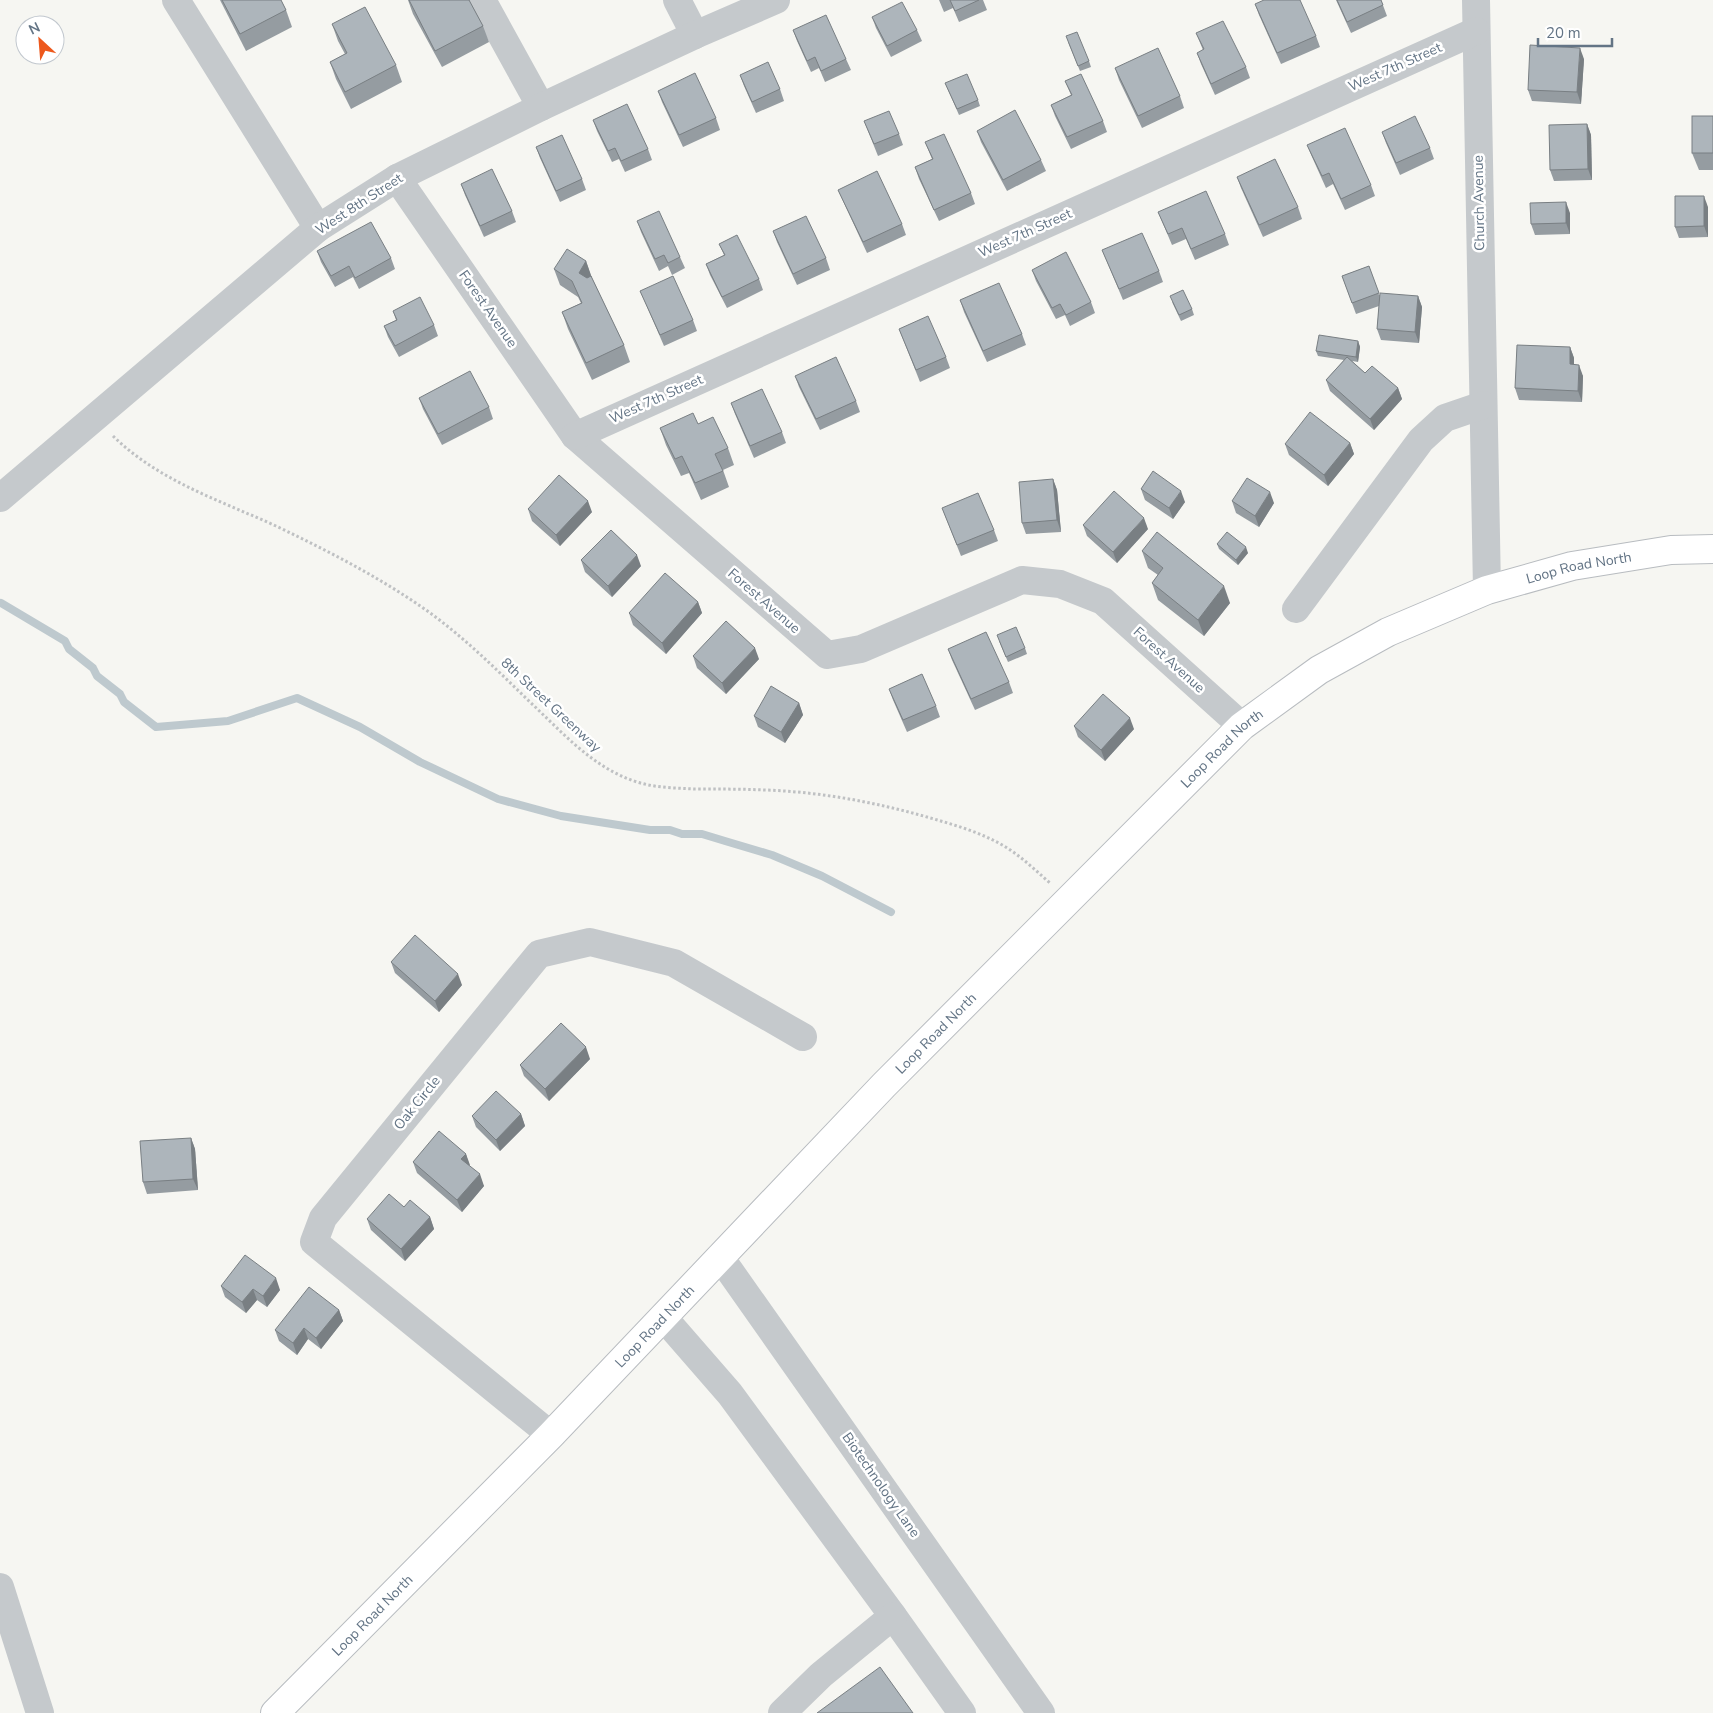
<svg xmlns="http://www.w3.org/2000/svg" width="1713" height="1713" font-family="'Nunito Sans',sans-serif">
<rect width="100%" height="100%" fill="#f6f6f2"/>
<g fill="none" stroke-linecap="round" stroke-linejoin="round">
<path stroke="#bec9ce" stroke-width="8" d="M1,603L65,641L69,649L93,668L97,676L120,694L124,702L156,727L228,721L297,698L360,727L420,762L498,799L561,816L650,830H670L682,834H702L725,841L772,855L822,876L891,912"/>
<defs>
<g id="major">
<path id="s1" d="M275,1713L551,1435L884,1085L1242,726L1319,670L1388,632L1487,590L1572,566L1671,550L1713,549"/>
</g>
</defs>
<use href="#major" stroke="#b8bcc0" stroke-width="30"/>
<path stroke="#bfc1c3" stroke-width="3" stroke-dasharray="2.5 2.5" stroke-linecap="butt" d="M113,436C159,481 219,500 276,526C328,551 379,577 426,610C464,637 497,670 531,703C563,733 593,768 637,782C656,788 676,788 695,789C719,789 742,789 765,790C823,792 879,803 934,819C958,826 982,833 1004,846C1021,856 1035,870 1050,883"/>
<g stroke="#c5c9cc" stroke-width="28">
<path d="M176,0L318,228"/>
<path d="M482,0L541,107"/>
<path d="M677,0L695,35"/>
<path d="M1476,0L1487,590"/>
<path d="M397,178L575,436L827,655L861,649L1022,580L1060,584L1103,601L1242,726"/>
<path d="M575,436L1476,31"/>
<path d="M0,498L318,228L397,178L541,107L695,35L776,0"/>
<path d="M1296,609L1421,440L1445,418L1483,405"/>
<path d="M720,1257L1041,1713"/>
<path d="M663,1317L730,1394L893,1616L962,1713"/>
<path d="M551,1435L314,1242L323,1218L539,954L590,942L674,963L803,1037"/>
<path d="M0,1587L40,1713"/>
<path d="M782,1713L821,1675L893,1616"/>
</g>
<use href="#major" stroke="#fff" stroke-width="28"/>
</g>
<g fill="#959ca1">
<path d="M220,0H281L286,10L292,27L246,51Z"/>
<path d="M408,0H469L483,26L489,42L442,67L413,14Z"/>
<path d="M939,0H983L987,10L959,22L953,8L944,12Z"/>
<path d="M1336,0H1381L1387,16L1351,33Z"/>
<path d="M1255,4L1316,36L1320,47L1281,64L1259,15Z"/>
<path d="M872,17L917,30L922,41L891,57L876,28Z"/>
<path d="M332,24L396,65L402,82L351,109L336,79L330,62L345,54L338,41Z"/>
<path d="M793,30L846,59L851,70L825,82L819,68L811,72L797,41Z"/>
<path d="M1196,33L1246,67L1250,78L1215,95L1201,64L1197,53L1203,50Z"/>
<path d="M1068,42L1089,61L1091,67L1080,71Z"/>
<path d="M1584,59L1581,104L1532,101L1528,90Z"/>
<path d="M1115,68L1180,96L1184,108L1142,128L1119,80Z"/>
<path d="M740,75L780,89L784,101L756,113L744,86Z"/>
<path d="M1065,81L1103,121L1107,132L1071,149L1055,116L1051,105L1071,95Z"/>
<path d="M945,83L978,100L980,106L959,115Z"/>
<path d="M658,91L716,118L720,130L683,147L662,102Z"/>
<path d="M1713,116V170H1699L1692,153Z"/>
<path d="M593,120L648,149L652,160L625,172L619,159L612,162L597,131Z"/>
<path d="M864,121L899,134L903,145L878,156Z"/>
<path d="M1587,124L1591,135L1592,180L1554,181L1550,170Z"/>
<path d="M977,131L1041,160L1046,171L1007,191L981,142Z"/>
<path d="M1382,132L1430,148L1434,159L1400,175L1386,143Z"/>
<path d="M925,142L971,193L975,204L939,221L919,179L915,167L932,159Z"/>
<path d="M1307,145L1371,185L1375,196L1345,210L1333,184L1326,188L1312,157Z"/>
<path d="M536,147L582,179L586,190L560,202L540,158Z"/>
<path d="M1237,177L1298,207L1302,219L1263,237L1241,188Z"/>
<path d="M461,184L512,211L516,222L484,237L465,195Z"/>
<path d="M838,190L902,224L906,235L867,253L843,201Z"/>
<path d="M1708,207V237L1679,238L1675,227Z"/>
<path d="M1158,212L1225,234L1229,245L1195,260L1186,239L1172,245Z"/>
<path d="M1570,213V234L1535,235L1531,224Z"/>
<path d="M637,221L680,257L685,268L672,275L668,266L659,271L641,232Z"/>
<path d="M773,231L826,258L830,270L797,285L777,242Z"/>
<path d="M719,244L759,279L763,290L727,308L710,275L706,264L724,255Z"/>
<path d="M1102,250L1159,271L1163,282L1123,300Z"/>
<path d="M317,251L391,258L395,269L359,289L353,277L335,287L321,262Z"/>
<path d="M586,261L591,276L624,345L630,362L592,380L568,329L562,312L581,303L578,297L560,285L554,269Z"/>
<path d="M1369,266L1379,295L1418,296L1422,307L1419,343L1381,340L1377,329L1379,306L1356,314L1342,276Z"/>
<path d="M1032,270L1091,302L1095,313L1070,326L1065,315L1056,319L1036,281Z"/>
<path d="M640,291L693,320L697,331L664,346L645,302Z"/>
<path d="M960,300L1022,334L1026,345L987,362L964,312Z"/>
<path d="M1172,302L1192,309L1194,315L1181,321Z"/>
<path d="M393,311L434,325L438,336L399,357L388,337L384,326L396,320Z"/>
<path d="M899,329L946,357L950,368L920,382Z"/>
<path d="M1358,341L1360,347L1358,362L1352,361L1365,373L1398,388L1402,399L1374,430L1330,391L1326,380L1344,360L1318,356L1316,351Z"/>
<path d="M1570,347L1574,358V364L1583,376L1582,402L1519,400L1515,388Z"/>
<path d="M795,376L856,401L860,412L820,430L799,387Z"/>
<path d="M419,398L489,407L493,419L442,445L423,409Z"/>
<path d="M731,403L782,432L786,443L754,458L735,414Z"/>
<path d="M698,424L728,448L734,465L723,470L729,487L701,500L689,473L681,476L666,445L660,428Z"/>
<path d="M1350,443L1354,454L1328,486L1289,455L1285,444Z"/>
<path d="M1053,479L1057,490L1061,532L1026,534L1022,523Z"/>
<path d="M1141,489L1185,502L1173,519L1145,500Z"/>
<path d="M1232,501L1274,503L1259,527L1236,513Z"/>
<path d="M942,508L994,530L998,541L961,556Z"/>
<path d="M528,509L592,512L560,546L532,521Z"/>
<path d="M1083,525L1148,529L1117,563L1087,536Z"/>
<path d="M1217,544L1248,553L1238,565L1219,549Z"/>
<path d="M1142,551L1230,603L1204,636L1158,600L1152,583L1158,575L1148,568Z"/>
<path d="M581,560L641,566L612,597L585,572Z"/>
<path d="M698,602L702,613L666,654L633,625L629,613Z"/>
<path d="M999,641L1025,648L1027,654L1008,662Z"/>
<path d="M948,649L1009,682L1013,693L975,710L952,660Z"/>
<path d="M693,656L759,659L726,694L697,668Z"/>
<path d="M889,689L936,706L940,717L907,732L893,700Z"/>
<path d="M799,703L803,715L785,743L758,727L754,716Z"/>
<path d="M1074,726L1134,729L1105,761L1078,737Z"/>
<path d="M391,962L462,985L439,1012L395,973Z"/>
<path d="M590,1059L549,1101L524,1076L520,1065Z"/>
<path d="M521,1114L525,1126L500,1151L476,1127L472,1116Z"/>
<path d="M191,1138L195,1149L198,1190L147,1194L143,1182Z"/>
<path d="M466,1154L469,1165L484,1186L462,1212L417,1173L413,1162Z"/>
<path d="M404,1207L430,1217L434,1229L405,1261L371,1230L367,1219Z"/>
<path d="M221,1286L280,1290L267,1307L257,1300L246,1313L225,1297Z"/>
<path d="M339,1310L343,1321L321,1349L308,1339L297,1355L279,1341L275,1330Z"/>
</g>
<g fill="#797f83">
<path d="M1580,48L1584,59L1581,104L1577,92Z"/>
<path d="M1587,124L1591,135L1592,180L1588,169Z"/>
<path d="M1704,196L1708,207V237L1704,226Z"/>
<path d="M1566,202L1570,213V234L1566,223Z"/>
<path d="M586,261L592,278L585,289L579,273Z"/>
<path d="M1418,296L1422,307L1419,343L1415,332Z"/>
<path d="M1358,341L1360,347L1358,362L1356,357Z"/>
<path d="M1570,347L1574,358V376L1570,364Z"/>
<path d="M1579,365L1583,376L1582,402L1578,391Z"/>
<path d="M1398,388L1402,399L1374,430L1370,419Z"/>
<path d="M1350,443L1354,454L1328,486L1324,475Z"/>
<path d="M1053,479L1057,490L1061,532L1057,520Z"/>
<path d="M1181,491L1185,502L1173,519L1169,508Z"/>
<path d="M1270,492L1274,503L1259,527L1255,516Z"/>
<path d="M588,501L592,512L560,546L556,535Z"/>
<path d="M1144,518L1148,529L1117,563L1113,552Z"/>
<path d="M1246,547L1248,553L1238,565L1236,560Z"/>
<path d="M637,555L641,566L612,597L608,586Z"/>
<path d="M1224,586L1230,603L1204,636L1198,620Z"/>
<path d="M698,602L702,613L666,654L662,643Z"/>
<path d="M755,648L759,659L726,694L722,683Z"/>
<path d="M799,703L803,715L785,743L781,732Z"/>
<path d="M1130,718L1134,729L1105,761L1101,750Z"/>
<path d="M458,974L462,985L439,1012L435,1001Z"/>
<path d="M586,1047L590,1059L549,1101L545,1089Z"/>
<path d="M521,1114L525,1126L500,1151L496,1140Z"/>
<path d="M191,1138L195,1149L198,1190L193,1179Z"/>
<path d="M466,1154L470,1165L465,1170L461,1159Z"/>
<path d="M480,1174L484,1186L462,1212L457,1200Z"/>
<path d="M430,1217L434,1229L405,1261L401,1249Z"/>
<path d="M276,1278L280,1290L267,1307L263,1296Z"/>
<path d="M253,1289L257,1300L246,1313L242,1302Z"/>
<path d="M339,1310L343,1321L321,1349L316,1338Z"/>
<path d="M304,1328L308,1339L297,1355L293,1343Z"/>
</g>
<g fill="#adb5bb" stroke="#797f83">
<path d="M222,0H281L286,10L240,34Z"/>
<path d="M409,0H469L483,26L435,51Z"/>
<path d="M950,0H979L955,11Z"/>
<path d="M1264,0H1300L1316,36L1277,53L1255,4Z"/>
<path d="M1337,0H1381L1383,5L1347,22Z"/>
<path d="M902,2L917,30L887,46L872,17Z"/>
<path d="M365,7L396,65L345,92L330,62L347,53L332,24Z"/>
<path d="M826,15L846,59L821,71L815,57L807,61L793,30Z"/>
<path d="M1223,21L1246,67L1211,84L1197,53L1204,49L1196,33Z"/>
<path d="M1077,32L1089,61L1078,66L1066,36Z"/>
<path d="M1530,45L1580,48L1577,92L1528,90Z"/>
<path d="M1158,48L1180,96L1138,116L1115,68Z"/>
<path d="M768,62L780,89L752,102L740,75Z"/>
<path d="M695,73L716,118L679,135L658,91Z"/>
<path d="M967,74L978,100L957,109L945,83Z"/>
<path d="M1081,74L1103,121L1067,137L1051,105L1072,95L1065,81Z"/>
<path d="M627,104L648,149L621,161L615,148L608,151L593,120Z"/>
<path d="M1015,110L1041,160L1003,180L977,131Z"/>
<path d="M889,111L899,134L874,144L864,121Z"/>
<path d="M1415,116L1430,148L1396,163L1382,132Z"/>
<rect x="1692" y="116" width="21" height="37"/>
<path d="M1587,124L1588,169L1550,170L1549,125Z"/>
<path d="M1345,128L1371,185L1341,199L1329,173L1322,176L1307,145Z"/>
<path d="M944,134L971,193L934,210L915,167L933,159L925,142Z"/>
<path d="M562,135L582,179L556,191L536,147Z"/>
<path d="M1275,159L1298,207L1259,225L1237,177Z"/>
<path d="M492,169L512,211L480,226L461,184Z"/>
<path d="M877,171L902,224L863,242L838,190Z"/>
<path d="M1206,191L1225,234L1191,249L1182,228L1168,234L1158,212Z"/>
<path d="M1675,196H1704V226L1675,227Z"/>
<path d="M1566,202V223L1531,224L1530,203Z"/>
<path d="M659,211L680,257L668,263L664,255L655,259L637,221Z"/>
<path d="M806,216L826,258L793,274L773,231Z"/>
<path d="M371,222L391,258L355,278L349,266L331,276L317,251Z"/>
<path d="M1142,233L1159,271L1119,289L1102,250Z"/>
<path d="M737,235L759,279L722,297L706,264L725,255L719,244Z"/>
<path d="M567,249L586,261L579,273L587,278L591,276L624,345L586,363L562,312L582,303L572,281L554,269Z"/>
<path d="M1066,252L1091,302L1066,315L1060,304L1052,308L1032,270Z"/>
<path d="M1369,266L1379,293L1352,303L1342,276Z"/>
<path d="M673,276L693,320L660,335L640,291Z"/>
<path d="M999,283L1022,334L983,351L960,300Z"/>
<path d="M1183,290L1192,309L1179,315L1170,296Z"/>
<path d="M1380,293L1418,296L1415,332L1377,329Z"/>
<path d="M420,297L434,325L395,346L384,326L397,320L393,311Z"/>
<path d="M928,316L946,357L916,370L899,329Z"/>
<path d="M1319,335L1358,341L1356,357L1316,351Z"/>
<path d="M1517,345L1570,347V364L1579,365L1578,391L1515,388Z"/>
<path d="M836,357L856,401L816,419L795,376Z"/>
<path d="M1347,357L1365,373L1372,366L1398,388L1370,419L1326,380Z"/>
<path d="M470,371L489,407L438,434L419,398Z"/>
<path d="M762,389L782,432L750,446L731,403Z"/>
<path d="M1310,412L1350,443L1324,475L1285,444Z"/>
<path d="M693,413L698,424L713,417L728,448L715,454L723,471L695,483L682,456L675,459L660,428Z"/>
<path d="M1153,471L1181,491L1169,508L1141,489Z"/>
<path d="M559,475L588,501L556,535L528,509Z"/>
<path d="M1247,478L1270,492L1255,516L1232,501Z"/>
<path d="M1053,479L1057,520L1022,523L1019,482Z"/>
<path d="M1114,491L1144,518L1113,552L1083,525Z"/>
<path d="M978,493L994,530L957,545L942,508Z"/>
<path d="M611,530L637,555L608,586L581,560Z"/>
<path d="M1157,532L1224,586L1198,620L1152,583L1163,568L1142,551Z"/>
<path d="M1227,532L1246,547L1236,560L1217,544Z"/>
<path d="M665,573L698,602L662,643L629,613Z"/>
<path d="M726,621L755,648L722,683L693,656Z"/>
<path d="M1016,627L1025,648L1006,657L997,635Z"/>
<path d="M986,632L1009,682L971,699L948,649Z"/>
<path d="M922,674L936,706L903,720L889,689Z"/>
<path d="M771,686L799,703L781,732L754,716Z"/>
<path d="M1103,694L1130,718L1101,750L1074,726Z"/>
<path d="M415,935L458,974L435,1001L391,962Z"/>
<path d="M561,1023L586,1047L545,1089L520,1065Z"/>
<path d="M496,1091L521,1114L496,1140L472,1116Z"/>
<path d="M439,1131L466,1154L461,1159L480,1174L457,1200L413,1162Z"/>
<path d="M191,1138L193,1179L143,1182L140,1141Z"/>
<path d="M389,1194L404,1207L410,1200L430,1217L401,1249L367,1219Z"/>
<path d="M245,1255L276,1278L263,1296L253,1289L242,1302L221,1286Z"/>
<path d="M309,1287L339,1310L316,1338L304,1328L293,1343L275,1330Z"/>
<path d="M880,1667L913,1713H817Z"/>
</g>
<g text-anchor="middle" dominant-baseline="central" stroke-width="5" stroke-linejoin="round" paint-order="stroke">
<g font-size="14" fill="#637485" stroke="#fff">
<text transform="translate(1395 67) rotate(-24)">West 7th Street</text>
<text transform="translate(1479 203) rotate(-91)">Church Avenue</text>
<text transform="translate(359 204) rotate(-33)">West 8th Street</text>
<text transform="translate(1025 233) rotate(-24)">West 7th Street</text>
<text transform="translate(488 309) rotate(55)">Forest Avenue</text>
<text transform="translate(656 399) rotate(-24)">West 7th Street</text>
<text stroke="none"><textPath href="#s1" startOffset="1758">Loop Road North</textPath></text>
<text transform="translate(764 601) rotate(41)">Forest Avenue</text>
<text transform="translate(1169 660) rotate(42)">Forest Avenue</text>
<text transform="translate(551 705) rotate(43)">8th Street Greenway</text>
<text stroke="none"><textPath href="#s1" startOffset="1352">Loop Road North</textPath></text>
<text stroke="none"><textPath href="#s1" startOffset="948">Loop Road North</textPath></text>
<text transform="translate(417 1103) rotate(-51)">Oak Circle</text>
<text stroke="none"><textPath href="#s1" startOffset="542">Loop Road North</textPath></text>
<text transform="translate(881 1485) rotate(55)">Biotechnology Lane</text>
<text stroke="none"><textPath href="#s1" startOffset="138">Loop Road North</textPath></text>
</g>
</g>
<g transform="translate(40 40) rotate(334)"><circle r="24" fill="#ffffff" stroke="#c1c7ce"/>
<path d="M0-4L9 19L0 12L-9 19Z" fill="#ed581c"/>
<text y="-8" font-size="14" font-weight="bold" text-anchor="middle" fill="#637485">N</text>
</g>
<path d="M1538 38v8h74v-8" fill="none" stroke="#637485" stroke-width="2.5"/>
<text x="1546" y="38" font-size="15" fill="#637485" stroke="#ffffff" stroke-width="4" paint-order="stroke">20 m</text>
</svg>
